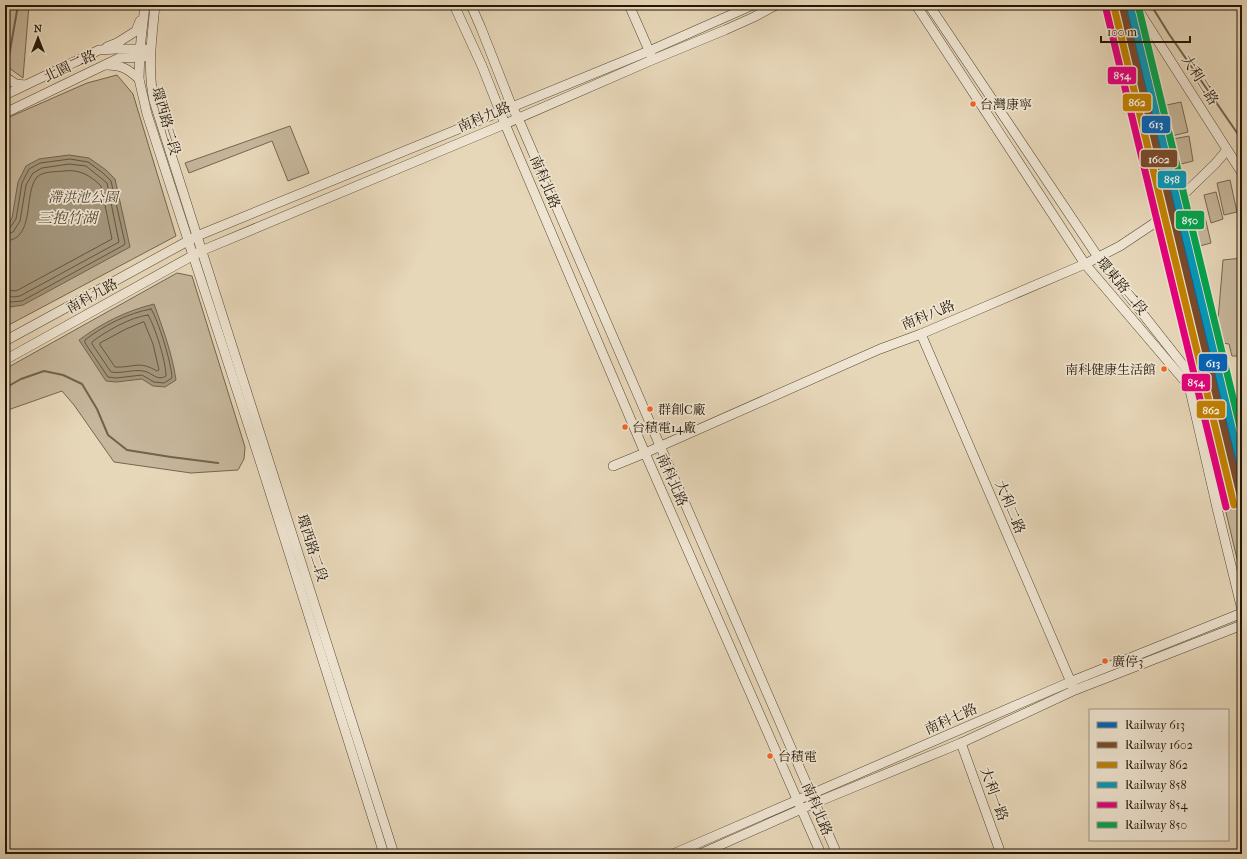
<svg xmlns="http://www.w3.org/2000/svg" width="1247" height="859" font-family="'IM FELL French Canon','Noto Serif TC',serif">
<rect width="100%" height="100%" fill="#e7d7b9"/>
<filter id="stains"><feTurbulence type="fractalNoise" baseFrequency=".005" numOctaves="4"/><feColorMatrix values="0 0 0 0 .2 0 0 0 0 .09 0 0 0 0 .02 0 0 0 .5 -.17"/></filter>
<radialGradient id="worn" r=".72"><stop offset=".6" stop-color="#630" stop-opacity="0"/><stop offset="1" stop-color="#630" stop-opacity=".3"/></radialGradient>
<g fill="#c6b69b" stroke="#746650">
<path d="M5,5H29L23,78L5,65Z"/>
<path d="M117,75L133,94L176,236L5,327V119L87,83Z"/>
<path d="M1181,102L1188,132L1168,137L1162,106Z"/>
<path d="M290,126L309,173L288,181L272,141L189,173L185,163Z"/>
<path d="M1189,136L1193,161L1177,165L1173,139Z"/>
<path d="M1230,180L1237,212L1224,215L1217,183Z"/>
<path d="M1216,192L1223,219L1211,223L1204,195Z"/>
<path d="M1204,213L1211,243L1196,247L1189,217Z"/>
<path d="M1242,258V356H1232L1229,344L1222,343L1217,332L1223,260Z"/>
<path d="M177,273L192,276L245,447L244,459L238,470L191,473L114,462L74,405L62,391L5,411V369Z"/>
<path d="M1199,398L1242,450V580Z"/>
</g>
<g fill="#a4967c" stroke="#70634d">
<path d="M69,155L89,158L106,170L115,179L130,247L23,305L10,307L5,303V229L12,218L18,182L26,166L39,159Z"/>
<path d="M154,304C163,329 172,353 176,380L165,387L153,386L142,379L116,382L106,381L79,340C102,323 126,311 154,304Z"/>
</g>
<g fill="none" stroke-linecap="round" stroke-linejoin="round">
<g stroke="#645641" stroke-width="1">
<path d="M5,230L9,229L16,219L22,183L29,169L40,163L70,159L88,162L103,173L111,181L125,243L124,245L22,301L11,302L5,300"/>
<path d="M5,235L13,232L20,221L26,185L33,173L42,168L69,164L86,166L107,183L119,242L20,296L13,297L5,295"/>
<path d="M5,241C36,240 23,193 37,177C43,171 56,172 64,171C79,169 90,175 101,186L112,239L18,290L14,291L5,289"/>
<path d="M151,309C158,319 172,365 172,378L164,383L154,382L142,375L116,378L108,377L85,343V340C103,326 128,313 151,309Z"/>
<path d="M148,315C155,326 166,362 166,376C157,382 152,372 143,371C133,369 122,374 111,372L92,344V342C106,331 131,317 148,315Z"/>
<path d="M144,322L153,344L159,370L157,371C138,360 134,368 115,367L100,345V343L126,329Z"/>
</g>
<g stroke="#70634d" stroke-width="2">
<path d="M1151,5L1169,34L1242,140"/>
<path d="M5,67L9,56L18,5"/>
<path d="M5,388L21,379L44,371L63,375L82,384L97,409L108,435L127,450L171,457L218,463"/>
</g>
<defs>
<g id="minor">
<path d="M145,5L140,49L139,79L147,114L261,464L384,854"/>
<path d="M155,5C152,38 147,68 154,101L394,854"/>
<path d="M454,5L482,66L505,124L645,453L821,854"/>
<path d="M471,5L481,28L512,107L518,118L837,854"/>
<path d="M629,5L651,55"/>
<path d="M916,5L1085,264L1189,386L1217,508L1242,610"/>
<path d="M929,5L1098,257L1242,440"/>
<path d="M1135,5L1242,173"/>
<path d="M107,47L117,43L136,31L140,21"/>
<path d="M106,65C122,65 128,69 139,79"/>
<path d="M5,77L16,84L25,85"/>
<path d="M5,95L99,50L116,49H145"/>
<path d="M5,113L119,58L145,57"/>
<path d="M921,334L1073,687"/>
<path d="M5,341L197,236L649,51L753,5"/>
<path d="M5,360L201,251L505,124L652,60L725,30L754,17L776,5"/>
<path d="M613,466L645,453L880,349L921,334L1085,264L1120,246L1153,224L1215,164L1227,150"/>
<path d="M1217,492V481C1225,472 1231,469 1242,469"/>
<path d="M961,743L1001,854"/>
<path d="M673,854L1070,682L1242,613"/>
<path d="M700,854L815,803L961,743L1075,690L1242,625"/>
</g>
</defs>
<use href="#minor" stroke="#544733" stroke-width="10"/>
<use href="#minor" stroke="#efe5d2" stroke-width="9"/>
<defs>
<path id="rail-1" d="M1127,5L1242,482"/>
<path id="rail-2" d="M1122,5L1242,503"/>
<path id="rail-3" d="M1114,7L1234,505"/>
<path id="rail-4" d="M1130,5L1242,469"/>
<path id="rail-5" d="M1106,9L1226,507"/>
<path id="rail-6" d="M1138,5L1242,435"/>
</defs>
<use href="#rail-1" stroke="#efe5d2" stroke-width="10"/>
<use href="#rail-2" stroke="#efe5d2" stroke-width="10"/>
<use href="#rail-3" stroke="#efe5d2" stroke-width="10"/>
<use href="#rail-4" stroke="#efe5d2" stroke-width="10"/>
<use href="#rail-5" stroke="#efe5d2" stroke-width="10"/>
<use href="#rail-6" stroke="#efe5d2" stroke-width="10"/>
<use href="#rail-1" stroke="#0065bd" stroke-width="7"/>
<use href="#rail-2" stroke="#7a4b2a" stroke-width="7"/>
<use href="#rail-3" stroke="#c28202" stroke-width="7"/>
<use href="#rail-4" stroke="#049aba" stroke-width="7"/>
<use href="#rail-5" stroke="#e5007d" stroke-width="7"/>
<use href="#rail-6" stroke="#00a651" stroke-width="7"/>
</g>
<g fill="#f26522" stroke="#efe5d2" stroke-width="1.5">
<circle cx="973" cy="104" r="3.5"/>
<circle cx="1164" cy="369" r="3.5"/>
<circle cx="650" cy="409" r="3.5"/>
<circle cx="625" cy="427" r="3.5"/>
<circle cx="1105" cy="661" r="3.5"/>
<circle cx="770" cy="756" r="3.5"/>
</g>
<g text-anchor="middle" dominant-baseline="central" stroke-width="3.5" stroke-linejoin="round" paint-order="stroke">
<g font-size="13" fill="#231706" stroke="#efe5d2" text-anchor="start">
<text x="980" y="104">台灣康寧</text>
<text x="1156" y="369" text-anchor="end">南科健康生活館</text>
<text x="658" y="409">群創C廠</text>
<text x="632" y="427">台積電14廠</text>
<text x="1112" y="661">廣停3</text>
<text x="778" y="756">台積電</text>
</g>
<g font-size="14" fill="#231706" stroke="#efe5d2">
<text transform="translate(70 66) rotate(-25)">北園二路</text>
<text transform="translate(1200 80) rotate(58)">大利二路</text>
<text transform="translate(484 117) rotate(-23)">南科九路</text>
<text transform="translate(166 121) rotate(74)">環西路二段</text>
<text transform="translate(545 182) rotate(67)">南科北路</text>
<text transform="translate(1122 286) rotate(50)">環東路二段</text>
<text transform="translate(92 296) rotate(-29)">南科九路</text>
<text transform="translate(928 315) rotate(-22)">南科八路</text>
<text transform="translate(672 480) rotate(66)">南科北路</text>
<text transform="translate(1010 507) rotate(67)">大利二路</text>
<text transform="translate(312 548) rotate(72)">環西路二段</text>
<text transform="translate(951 719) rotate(-24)">南科七路</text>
<text transform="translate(994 794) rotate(70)">大利一路</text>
<text transform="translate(817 809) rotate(67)">南科北路</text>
</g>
<g font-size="14" font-style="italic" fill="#544733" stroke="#efe5d2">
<text x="83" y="197">滯洪池公園</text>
</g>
<g font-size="15" font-style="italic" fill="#574a35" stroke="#efe5d2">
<text x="67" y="218">三抱竹湖</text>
</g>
</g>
<g stroke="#efe5d2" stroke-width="1.5">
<rect x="1107" y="66" width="30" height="19" rx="4" fill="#e5007d"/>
<rect x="1122" y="93" width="30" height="19" rx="4" fill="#c28202"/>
<rect x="1141" y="115" width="30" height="19" rx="4" fill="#0065bd"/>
<rect x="1140" y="149" width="38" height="19" rx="4" fill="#7a4b2a"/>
<rect x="1157" y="170" width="30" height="19" rx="4" fill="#049aba"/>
<rect x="1175" y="210" width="30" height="20" rx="4" fill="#00a651"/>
<rect x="1198" y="353" width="30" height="19" rx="4" fill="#0065bd"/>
<rect x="1181" y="373" width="30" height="19" rx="4" fill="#e5007d"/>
<rect x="1196" y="400" width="30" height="19" rx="4" fill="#c28202"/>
</g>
<g font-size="11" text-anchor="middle" font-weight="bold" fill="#fff">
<text x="1122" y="79">854</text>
<text x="1137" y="106">862</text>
<text x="1156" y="128">613</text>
<text x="1159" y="163">1602</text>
<text x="1172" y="183">858</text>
<text x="1190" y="224">850</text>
<text x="1213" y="367">613</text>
<text x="1196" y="386">854</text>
<text x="1211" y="414">862</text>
</g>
<rect width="1247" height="859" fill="none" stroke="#e7d7b9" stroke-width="20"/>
<rect x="6" y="6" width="1235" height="847" fill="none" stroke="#231706" stroke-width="2"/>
<rect x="10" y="10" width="1227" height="839" fill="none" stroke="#231706"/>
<rect x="1089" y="709" width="140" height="132" fill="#efe5d2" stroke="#9d9380"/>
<rect x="1097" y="722" width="20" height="6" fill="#0065bd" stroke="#9d9380"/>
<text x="1125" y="729" font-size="12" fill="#231706">Railway 613</text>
<rect x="1097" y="742" width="20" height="6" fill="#7a4b2a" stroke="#9d9380"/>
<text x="1125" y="749" font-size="12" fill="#231706">Railway 1602</text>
<rect x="1097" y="762" width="20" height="6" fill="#c28202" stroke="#9d9380"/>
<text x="1125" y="769" font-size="12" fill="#231706">Railway 862</text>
<rect x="1097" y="782" width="20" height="6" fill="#049aba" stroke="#9d9380"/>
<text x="1125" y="789" font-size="12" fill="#231706">Railway 858</text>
<rect x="1097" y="802" width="20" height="6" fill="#e5007d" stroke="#9d9380"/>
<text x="1125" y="809" font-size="12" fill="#231706">Railway 854</text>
<rect x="1097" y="822" width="20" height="6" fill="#00a651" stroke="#9d9380"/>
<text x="1125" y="829" font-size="12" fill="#231706">Railway 850</text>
<g transform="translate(38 38)" stroke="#efe5d2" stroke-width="3" paint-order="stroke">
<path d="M0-3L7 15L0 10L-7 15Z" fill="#231706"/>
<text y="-6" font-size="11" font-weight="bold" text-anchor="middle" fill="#231706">N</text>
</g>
<path d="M1101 36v6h89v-6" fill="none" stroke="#231706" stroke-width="2"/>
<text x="1107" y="36" font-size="12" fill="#231706" stroke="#efe5d2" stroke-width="3" paint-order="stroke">100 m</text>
<rect width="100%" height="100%" filter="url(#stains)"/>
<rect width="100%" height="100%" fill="url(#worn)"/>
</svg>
